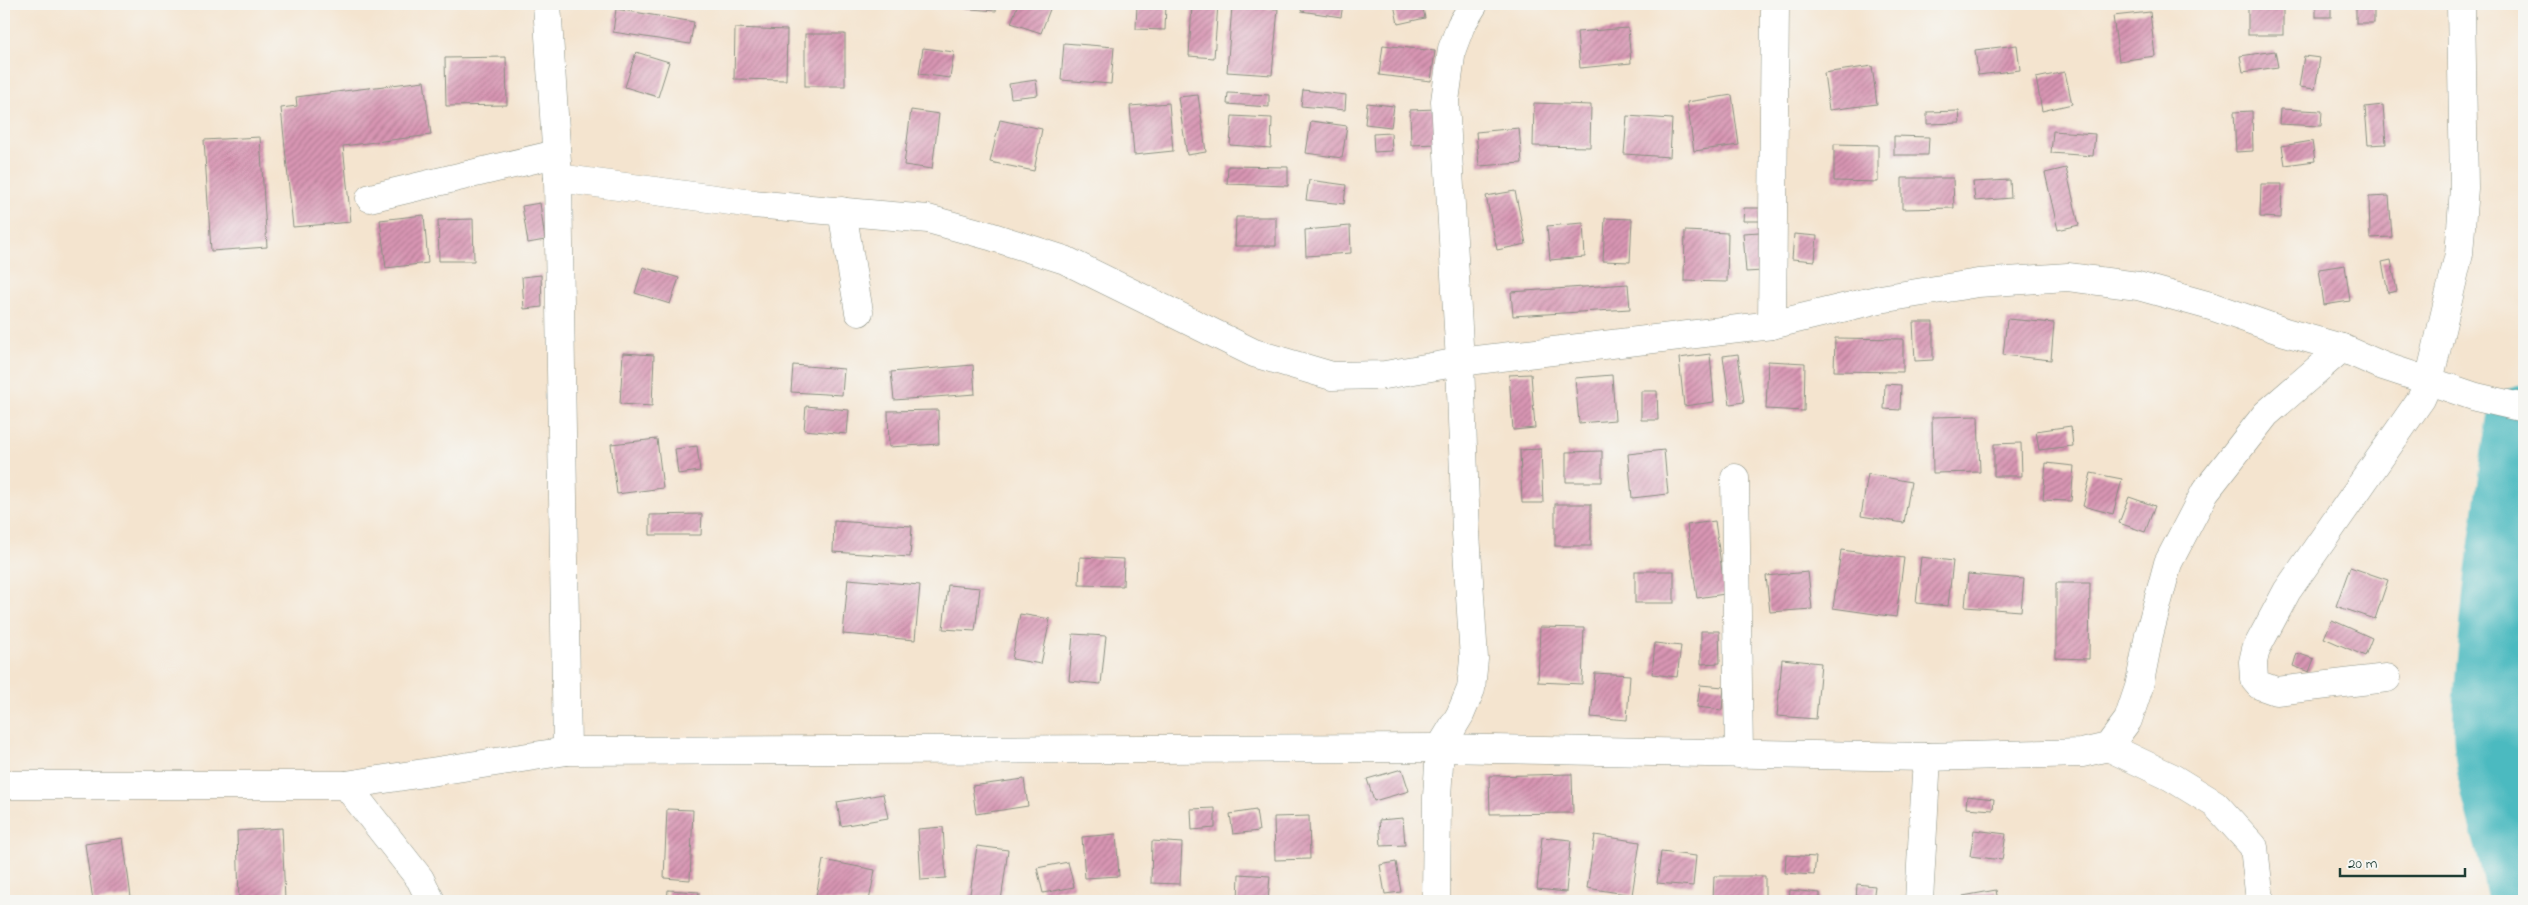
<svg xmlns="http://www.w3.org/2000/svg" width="2528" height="905" font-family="'Indie Flower',sans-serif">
<defs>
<pattern id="building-hatch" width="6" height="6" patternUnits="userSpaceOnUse" patternTransform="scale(1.25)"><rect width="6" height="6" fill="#d895b3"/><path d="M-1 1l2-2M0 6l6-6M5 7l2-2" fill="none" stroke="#af7b92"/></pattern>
</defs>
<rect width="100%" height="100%" fill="#f6f6f2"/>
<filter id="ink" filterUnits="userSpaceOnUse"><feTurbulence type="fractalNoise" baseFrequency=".02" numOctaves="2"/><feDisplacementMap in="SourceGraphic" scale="10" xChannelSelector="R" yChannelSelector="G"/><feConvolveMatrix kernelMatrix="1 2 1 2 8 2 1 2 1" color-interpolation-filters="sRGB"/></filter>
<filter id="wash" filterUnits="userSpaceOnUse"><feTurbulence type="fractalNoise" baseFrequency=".0096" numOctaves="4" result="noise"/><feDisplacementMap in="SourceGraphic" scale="20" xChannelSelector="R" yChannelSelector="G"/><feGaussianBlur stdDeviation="1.12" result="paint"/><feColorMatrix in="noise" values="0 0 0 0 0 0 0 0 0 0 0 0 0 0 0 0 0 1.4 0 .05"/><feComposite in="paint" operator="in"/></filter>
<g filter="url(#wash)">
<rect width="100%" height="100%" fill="#f4e4cf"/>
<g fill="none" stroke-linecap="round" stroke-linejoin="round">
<path stroke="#4bbac0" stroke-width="75" d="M2524,422C2513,492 2503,562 2497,633C2494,668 2489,704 2491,739C2494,791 2515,841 2524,892"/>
</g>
<g id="blocks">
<g fill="url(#building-hatch)">
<path d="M946,4H997L996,11L946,7Z"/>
<path d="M1018,4H1052L1041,33L1011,23Z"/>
<path d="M1137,4H1166L1165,30L1136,29Z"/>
<path d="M1192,4H1218L1214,58L1189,56Z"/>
<path d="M1302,4H1343L1341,17L1301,11Z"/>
<path d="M1394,4H1422L1425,18L1398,24Z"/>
<rect x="2248" y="4" width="35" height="31"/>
<rect x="2316" y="4" width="15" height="13"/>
<rect x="2356" y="4" width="18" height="19"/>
<path d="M1232,6L1278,9L1272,75L1227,72Z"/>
<path d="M616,9L694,22L690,44L613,32Z"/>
<path d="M2150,12L2155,56L2119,61L2113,16Z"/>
<path d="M735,28L787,30L786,80L734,79Z"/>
<path d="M1628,28L1631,63L1580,68L1577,32Z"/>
<rect x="805" y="34" width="40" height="52"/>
<path d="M1064,43L1114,47L1111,84L1061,80Z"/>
<path d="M1383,45L1435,51L1431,81L1379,75Z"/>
<path d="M2017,45L2020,70L1978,75L1975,50Z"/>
<path d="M923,48L954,52L950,78L919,74Z"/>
<path d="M2275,51L2278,67L2243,72L2240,56Z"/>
<path d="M636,52L669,62L658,97L625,87Z"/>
<path d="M2304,56L2320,58L2315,89L2299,87Z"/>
<path d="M506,57L507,105L446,106L445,58Z"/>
<path d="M1872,66L1877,104L1829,110L1824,73Z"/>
<path d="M2065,72L2072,104L2042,111L2036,78Z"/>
<path d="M1036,80L1038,95L1011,98L1009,84Z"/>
<path d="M424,81L431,135L343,146L351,222L293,227L281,108L297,106L296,97Z"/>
<path d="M1303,90L1346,95L1345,110L1301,106Z"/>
<path d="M1228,93L1269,95V107L1227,104Z"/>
<path d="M1198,95L1206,152L1187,155L1178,97Z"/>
<path d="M1732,95L1739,145L1694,151L1687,102Z"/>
<path d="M1169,103L1173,151L1134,155L1130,106Z"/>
<path d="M1367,103L1394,106L1391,127L1365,124Z"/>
<path d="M1534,103L1591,105L1590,147L1533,146Z"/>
<path d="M2383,105L2386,144L2368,145L2365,107Z"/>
<path d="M1436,109L1437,144L1411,145L1410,110Z"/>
<path d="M2280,109L2322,111L2321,126L2279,124Z"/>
<path d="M911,110L939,114L932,169L904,165Z"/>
<path d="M1959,111L1960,123L1927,124V112Z"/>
<path d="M2252,111L2253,151L2236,152L2234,112Z"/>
<path d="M1232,116L1272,118L1271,148L1230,145Z"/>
<path d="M1627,116L1672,119L1670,157L1624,154Z"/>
<path d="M1000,120L1042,129L1034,171L990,162Z"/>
<path d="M1311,121L1347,126L1342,158L1306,153Z"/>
<path d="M1519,128L1522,163L1479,166L1476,132Z"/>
<path d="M2053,131L2095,134L2093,156L2051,153Z"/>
<path d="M1391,133L1392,151L1374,152L1373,134Z"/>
<path d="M1894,136L1929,137L1928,155H1894Z"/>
<path d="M260,137L267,247L211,251L204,140Z"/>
<path d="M2312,141L2315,161L2285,165L2282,146Z"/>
<path d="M1834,144L1878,145V182L1834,181Z"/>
<path d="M1228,166L1288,167V186L1227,184Z"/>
<path d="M2066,168L2079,225L2058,230L2045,173Z"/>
<path d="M1902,178H1953L1954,208L1902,209Z"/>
<path d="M1309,180L1346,185L1344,204L1306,200Z"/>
<path d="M2010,180L2011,198L1975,201L1973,182Z"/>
<path d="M2261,184H2282L2281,218L2260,217Z"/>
<path d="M1515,191L1526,244L1497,250L1486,196Z"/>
<path d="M2389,196L2392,237L2370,238L2369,197Z"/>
<path d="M540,203L545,240L528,243L522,206Z"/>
<path d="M1744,208H1760V221H1743Z"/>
<path d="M424,215L428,263L386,268L380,220Z"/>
<path d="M1236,217H1276V246H1235Z"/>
<path d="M1605,218L1632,219L1630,262L1603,261Z"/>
<path d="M473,219L474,261H439L438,220Z"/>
<path d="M1583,223L1585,257L1550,260L1547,226Z"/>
<path d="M1350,226L1351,253L1306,256L1305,230Z"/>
<path d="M1685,231L1728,233L1727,282L1684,281Z"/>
<path d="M1760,232L1763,271L1746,272L1743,233Z"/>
<path d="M1794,234L1817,236L1815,261L1792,259Z"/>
<path d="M2391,260L2397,291L2388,293L2382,262Z"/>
<path d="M2345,265L2350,301L2324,305L2319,269Z"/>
<path d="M643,267L679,278L670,304L635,293Z"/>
<path d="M541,275L542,307L524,309L522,277Z"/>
<path d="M1628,284L1630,309L1513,316L1511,292Z"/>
<path d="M2007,319L2054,323L2051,360L2003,355Z"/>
<path d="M1913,322H1933V360L1915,361Z"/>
<path d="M1835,338L1903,339V372L1834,371Z"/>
<path d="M623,353L654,355L652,406L620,404Z"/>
<path d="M1710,354L1714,402L1684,406L1679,358Z"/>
<path d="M1738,354L1744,402L1730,404L1723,356Z"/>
<path d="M1768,361L1805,363L1804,411L1766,409Z"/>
<path d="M793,365L844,369L842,395L791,392Z"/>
<path d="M973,365L975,394L894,400L891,372Z"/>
<path d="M1531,374L1535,428L1513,430L1509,375Z"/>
<path d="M1612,375L1615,420L1579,423L1575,378Z"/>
<path d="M1885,384L1901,385L1900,410L1884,409Z"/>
<path d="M1641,391H1657L1658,420H1641Z"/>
<path d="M806,406L849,410L847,434L804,430Z"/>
<path d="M938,410L939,444L889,447L888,411Z"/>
<path d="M1978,416L1980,472L1933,473L1932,417Z"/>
<path d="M2071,426L2073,446L2039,450L2036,431Z"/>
<path d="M657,439L663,488L617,494L611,444Z"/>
<path d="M2021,443L2022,476H1994V444Z"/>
<path d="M697,446L700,471L678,474L675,449Z"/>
<path d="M1541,449L1543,503H1522L1520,450Z"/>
<path d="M1664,450L1668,494L1632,498L1628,454Z"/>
<path d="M1602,451V482H1566V452Z"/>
<path d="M2046,463L2074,466L2071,501L2043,500Z"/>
<path d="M2091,473L2122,479L2113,514L2083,506Z"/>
<path d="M1868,474L1911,482L1904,523L1861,516Z"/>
<path d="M2129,497L2155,506L2145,532L2119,523Z"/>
<rect x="1555" y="504" width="36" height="42"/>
<path d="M702,514L701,535H650V515Z"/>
<path d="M834,521L912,526L910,557L833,552Z"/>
<path d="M1715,521L1725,594L1697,598L1687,525Z"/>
<path d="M1841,550L1904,558L1896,617L1833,608Z"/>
<path d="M1080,557L1124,559L1123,586L1079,585Z"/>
<path d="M1921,557L1953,561L1948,606L1916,603Z"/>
<path d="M2350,567L2388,580L2375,619L2336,606Z"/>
<rect x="1635" y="571" width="39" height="32"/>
<path d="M1808,572L1812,609L1770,612L1766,576Z"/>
<path d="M1968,574L2024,579L2021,611L1965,607Z"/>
<path d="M848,579L920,585L915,640L843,634Z"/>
<path d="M2056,583H2090L2089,659L2056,658Z"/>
<path d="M948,585L980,588L975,631L943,629Z"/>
<path d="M1020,614L1050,619L1041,664L1012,659Z"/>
<path d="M2332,620L2372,638L2365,656L2324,638Z"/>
<path d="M1540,627L1584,628L1582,684L1538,682Z"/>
<path d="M1701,631H1719L1720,663L1701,664Z"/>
<path d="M1073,634L1106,636L1101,684L1069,681Z"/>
<path d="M1655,643L1681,646L1677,677L1652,674Z"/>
<path d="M2297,653L2314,659L2309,672L2293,666Z"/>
<path d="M1782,659L1821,663L1816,719L1777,716Z"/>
<path d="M1595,673L1630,675L1627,720L1591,717Z"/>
<path d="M1700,685L1724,687L1722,710L1697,707Z"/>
<path d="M1402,769L1409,791L1374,801L1367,779Z"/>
<path d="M1572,774L1573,813L1490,814L1489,776Z"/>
<path d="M1024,779L1028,806L976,814L972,786Z"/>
<path d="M883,794L888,818L841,826L837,802Z"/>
<path d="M1967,796L1994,799L1993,810L1966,808Z"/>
<path d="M1215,808V828L1192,830L1191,809Z"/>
<path d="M667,809L693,810L690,880L664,878Z"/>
<path d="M1256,810L1259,831L1233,834L1230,814Z"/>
<path d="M1309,816L1310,859L1275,860L1274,817Z"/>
<path d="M1403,818L1405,845L1381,846L1379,820Z"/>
<path d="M943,827L946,878L921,880L918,829Z"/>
<path d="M282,828L285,901H239L237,831Z"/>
<path d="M1974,830L2006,834L2002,860L1970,856Z"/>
<path d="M1116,834L1119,876L1085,878L1082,837Z"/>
<path d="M1595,835L1640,842L1632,895L1587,888Z"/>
<path d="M1542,837L1571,840L1566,892L1537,889Z"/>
<path d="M123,838L131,897L93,901L85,844Z"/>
<path d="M1152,841L1182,843L1180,884L1151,883Z"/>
<path d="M977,846L1008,850L1001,901H969Z"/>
<path d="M1661,852L1696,856L1693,886L1657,883Z"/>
<path d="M1786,855L1816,857L1814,875L1785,873Z"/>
<path d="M823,860L875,870L869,901H815Z"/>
<path d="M1068,862L1074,887L1043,893L1037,868Z"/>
<path d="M1396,862L1401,892L1385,894L1380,865Z"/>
<path d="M1239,874L1270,876L1268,901H1238Z"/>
<path d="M1714,876H1765V901H1713Z"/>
<path d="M1857,884L1875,886L1873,901H1856Z"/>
<path d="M668,890L699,892L698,901H667Z"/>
<path d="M1790,890L1820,893V901H1789Z"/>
<path d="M1996,890L1998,901H1964L1963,896Z"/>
<path d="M1308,898L1335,900V901H1308Z"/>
</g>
</g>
</g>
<g filter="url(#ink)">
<use href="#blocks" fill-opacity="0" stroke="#8a9082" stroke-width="1"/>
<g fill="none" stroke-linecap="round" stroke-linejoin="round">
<defs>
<g id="minor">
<path d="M547,4L558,178L567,751"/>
<path d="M558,178L753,204L928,219L990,236L1065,260L1254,353L1332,376L1385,375L1460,362L1772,325L1880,299L1978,283L2068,277L2138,286L2214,307L2285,332L2342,348L2383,366L2429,381L2476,397L2524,408"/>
<path d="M370,198L556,154"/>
<path d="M842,211L859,312"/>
<path d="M1772,325L1775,4"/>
<path d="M1735,478L1739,754"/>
<path d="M2387,678L2276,691L2259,685L2254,679L2253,662L2256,649L2287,591L2421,399L2429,381L2459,254L2464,188L2461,4"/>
<path d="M2108,747L2171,777L2215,804L2254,847L2260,901"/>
<path d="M4,785H346L567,751L1440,748L1927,757L2082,753L2108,747L2128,720L2139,687L2149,635L2168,563L2205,492L2266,414L2342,348"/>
<path d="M346,785L420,879L431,901"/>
<path d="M1436,901L1437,797L1440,748L1460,715L1471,689L1474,659L1466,533L1460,362L1445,101L1452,49L1461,25L1474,4"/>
<path d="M1919,901L1927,757"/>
</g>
</defs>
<use href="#minor" stroke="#8a9082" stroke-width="29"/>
<use href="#minor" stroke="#fff" stroke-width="28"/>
</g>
</g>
<rect width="2528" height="905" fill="none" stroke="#f6f6f2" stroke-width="20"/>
<path d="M2340 868v8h125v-8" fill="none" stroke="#1f3d34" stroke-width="2.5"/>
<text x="2348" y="868" font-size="15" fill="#1f3d34" stroke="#f6f6f2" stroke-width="4" paint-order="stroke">20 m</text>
</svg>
